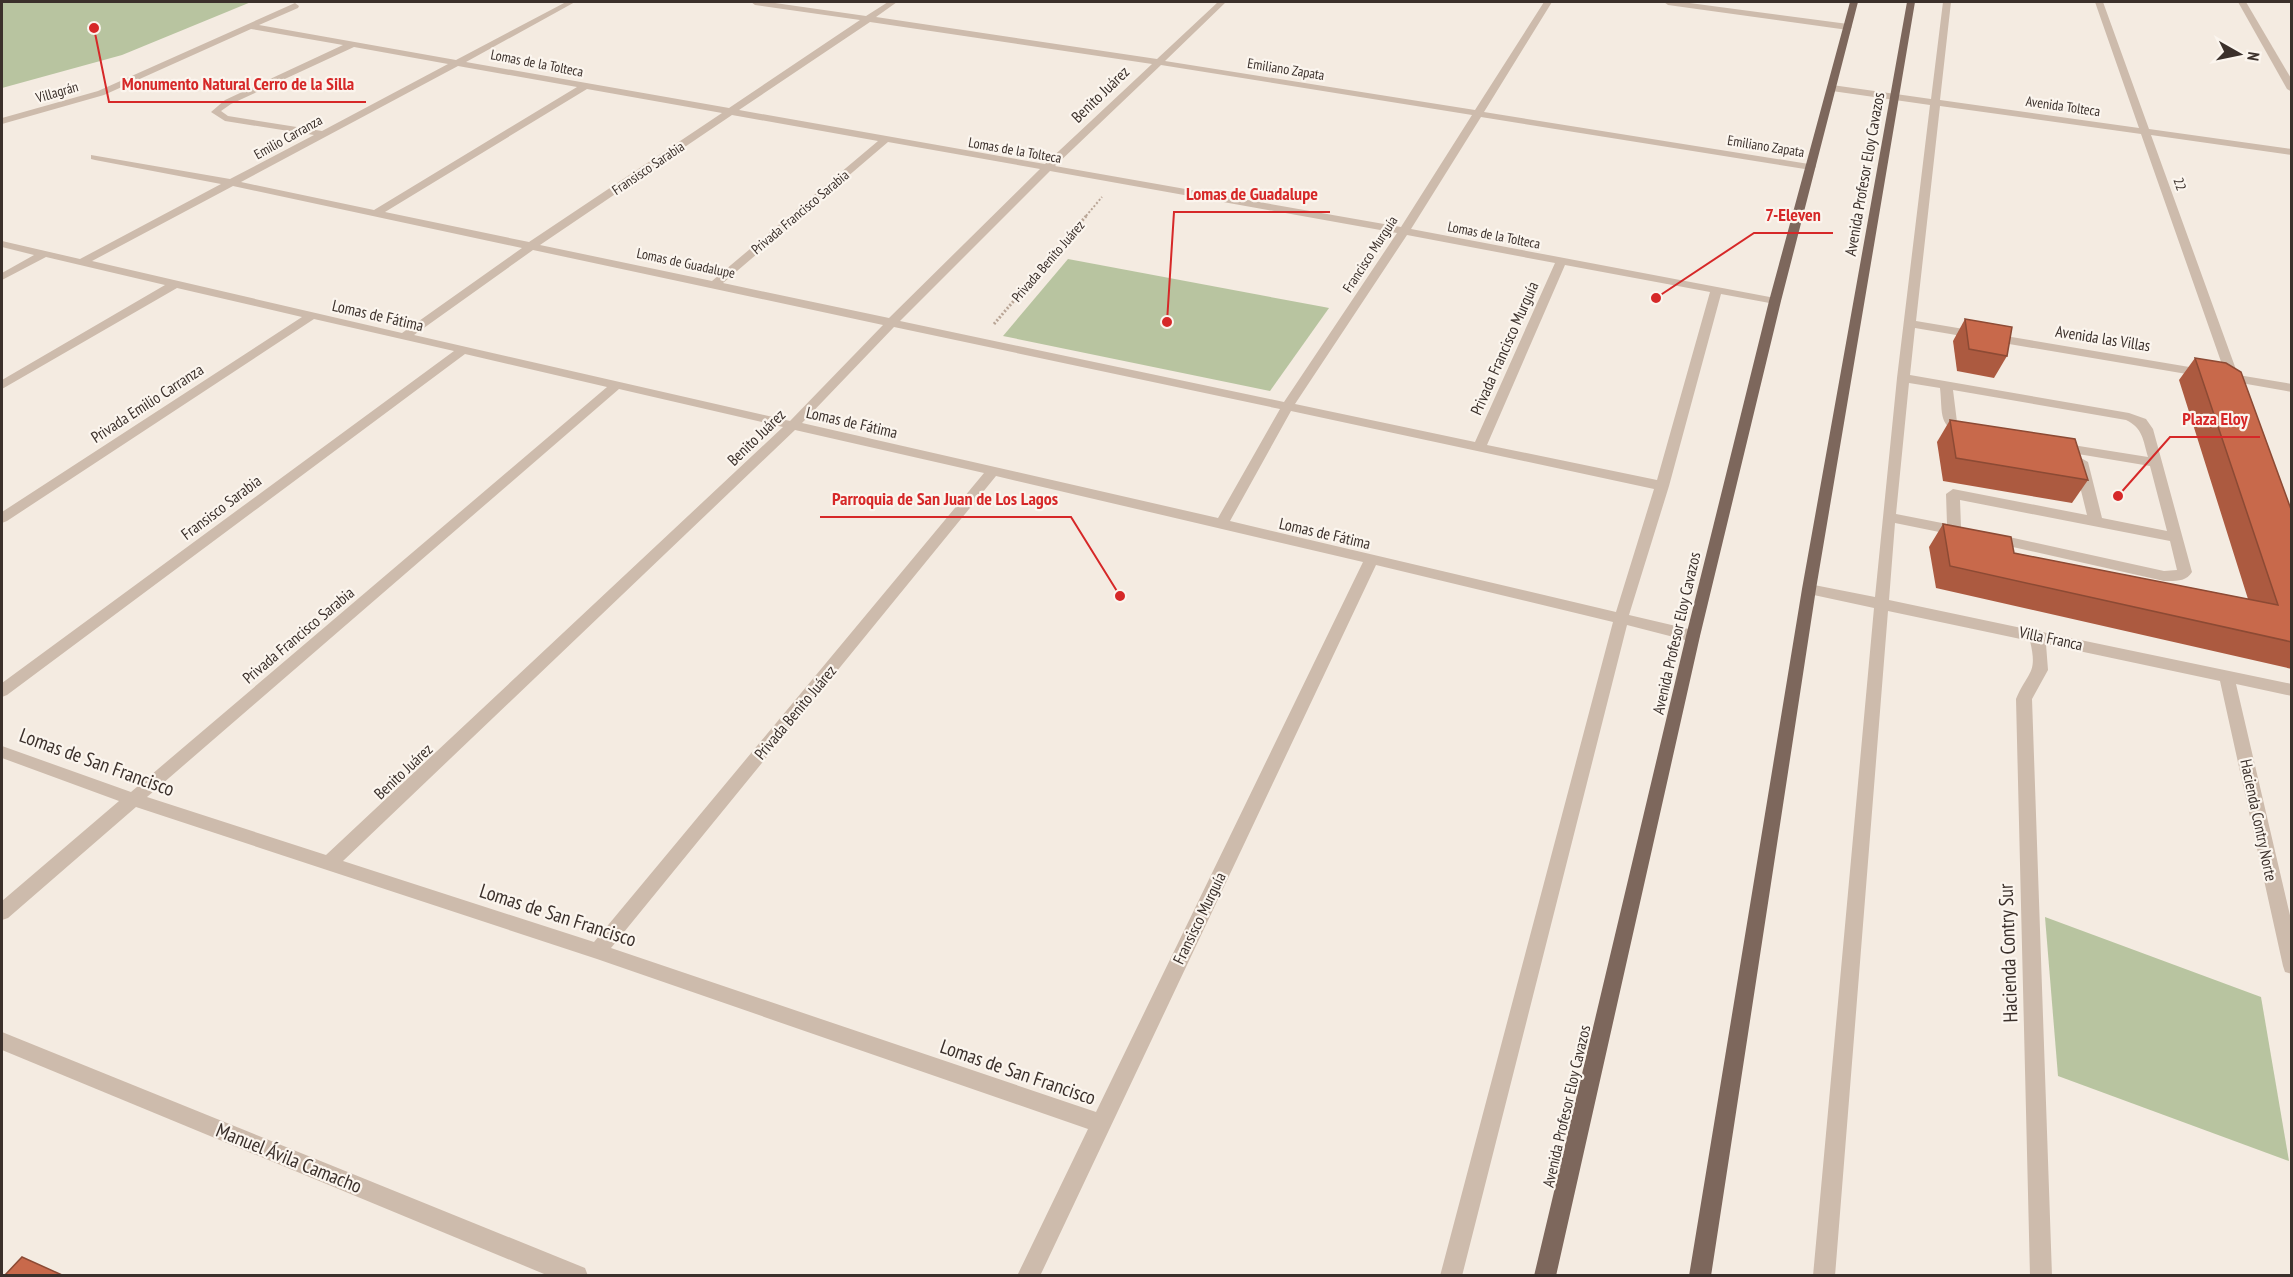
<svg xmlns="http://www.w3.org/2000/svg" width="2293" height="1277" font-family="'PT Sans Narrow',sans-serif">
<rect width="100%" height="100%" fill="#f4ebe1"/>
<g fill="#b8c4a0">
<path d="M2,2H251L122,55L2,88Z"/>
<path d="M1068,259L1324,307L1329,308L1270,391L1003,336Z"/>
<path d="M2045,917L2261,997L2289,1161L2058,1076Z"/>
</g>
<g fill="none" stroke-linecap="round" stroke-linejoin="round">
<path stroke="#b9a596" stroke-width="2" stroke-dasharray="2 2" stroke-linecap="butt" d="M1086,216L1102,197"/>
<path stroke="#b9a596" stroke-width="3" stroke-dasharray="2 2" stroke-linecap="butt" d="M994,324L1087,215"/>
<g fill="#cdbbac" fill-rule="evenodd">
<path d="M566,2H575L466,62L729,108L860,20L755,5L751,2H768L866,16L888,2H897L876,17L1157,59L1218,2H1226L1165,61L1475,110L1544,2H1552L1484,112L1815,165L1816,167L1811,170L1481,117L1411,229L1775,298L1781,301L1775,304L1721,294L1669,486L1629,615L1693,630L1698,632L1700,636L1698,640L1693,642L1627,625L1462,1276H1440L1613,622L1376,565L1040,1276H1017L1088,1129L597,959L136,807L8,918L2,920V901L119,801L2,758V746L131,792L607,387L465,354L7,695L2,697V683L454,351L314,319L7,521L2,523V512L302,317L177,288L2,389V380L165,285L46,257L2,280V273L34,255L2,247V241L80,259L221,184L95,160L91,159V155L230,179L314,135L225,121L211,112L225,100L343,45L251,29L104,95L2,124V118L98,91L295,3L299,6L298,8L259,25L456,60ZM870,22L1152,64L1045,164L739,110ZM354,47L448,64L322,131L228,116L221,111L231,104ZM1161,65L1472,115L1401,227L1055,166ZM458,66L577,87L374,210L241,182ZM587,89L722,113L529,242L385,212ZM732,115L878,141L712,281L540,245ZM888,142L1040,169L889,318L723,283ZM1050,171L1397,233L1284,402L900,321ZM233,186L522,248L402,333L92,261ZM1407,235L1555,263L1475,442L1295,404ZM533,250L883,325L790,421L414,335ZM1565,265L1710,292L1657,480L1487,445ZM894,327L1280,409L1218,518L802,423ZM619,389L783,427L326,855L147,797ZM1291,411L1654,489L1616,612L1230,521ZM795,430L984,473L594,942L343,861ZM996,476L1363,562L1096,1112L611,948Z"/>
<path d="M1664,2H1682L1848,24L1852,27L1848,30L1668,5Z"/>
<path d="M1943,2H1951L1940,100L2139,128L2095,2H2103L2149,129L2292,149V155L2151,135L2238,375L2292,384V392L2241,383L2235,387L2231,386L2228,381L1915,328L1910,375L2129,413L2146,419L2153,429L2192,572C2186,582 2175,581 2164,581L1986,541L1984,538L1991,533L2164,571L2177,570L2170,541L1960,500L1961,527L1966,531L1964,534L1959,536L1895,523L1889,600L2031,630L2036,628L2042,632L2292,684V696L2236,684L2292,924V974L2285,972L2283,966L2220,681L2046,644L2048,670L2032,699L2052,1276H2030L2016,699C2028,671 2038,674 2030,641L1888,611L1835,1276H1813L1874,608L1809,594L1802,589L1809,584L1875,597L1897,378L1930,105L1832,91L1827,88L1832,85L1931,99ZM1940,106L2141,134L2225,373L1916,321ZM1909,383L1940,388C1943,414 1937,428 1966,434L1972,430L1957,422L1953,390L2126,420C2143,428 2143,440 2148,457L2060,443L2054,447L2060,451L2150,466L2167,531L2102,518L2088,462L2081,458L2074,462L2087,515L1953,489L1946,494L1947,524L1896,514Z"/>
<path d="M2238,2H2246L2292,80V92L2287,89Z"/>
<path d="M2,1032L585,1268L588,1276H549L2,1050Z"/>
</g>
<g fill="#7d675c" fill-rule="evenodd">
<path d="M1850,2H1858L1781,301L1700,636L1556,1276H1534L1686,636L1769,301Z"/>
<path d="M1907,2H1915L1816,589L1711,1276H1689L1802,589Z"/>
</g>
</g>
<g fill="#ac5a40">
<path d="M1965,319L2007,356L1994,378L1957,371L1953,341Z"/>
<path d="M2195,358L2292,512V669L1936,588L1929,547L1943,524L2014,553L2248,599L2179,380Z"/>
<path d="M1950,420L2088,480L2072,503L1943,481L1937,442Z"/>
</g>
<g fill="#c8694b" stroke="#8c4a34" stroke-width="1.5">
<path d="M1965,319L2012,327L2007,356L1969,349Z"/>
<path d="M2195,358L2226,363L2241,372L2292,512V642L1950,566L1943,524L2011,537L2014,553L2278,605Z"/>
<path d="M1950,420L2075,439L2088,480L1956,458Z"/>
<path d="M22,1257L62,1275H5Z"/>
</g>
<g text-anchor="middle" dominant-baseline="central" stroke-width="4.5" stroke-linejoin="round" paint-order="stroke">
<g font-size="14" fill="#3b302b" stroke="#fbf5ee">
<text transform="translate(537 63) rotate(11)">Lomas de la Tolteca</text>
<text transform="translate(1286 69) rotate(9)">Emiliano Zapata</text>
<text transform="translate(57 92) rotate(-16)">Villagrán</text>
<text transform="translate(2063 106) rotate(8)">Avenida Tolteca</text>
<text transform="translate(288 137) rotate(-29)">Emilio Carranza</text>
<text transform="translate(1766 146) rotate(9)">Emiliano Zapata</text>
<text transform="translate(1015 150) rotate(10)">Lomas de la Tolteca</text>
<text transform="translate(648 168) rotate(-34)">Fransisco Sarabia</text>
<text transform="translate(2180 184) rotate(70)">22</text>
<text transform="translate(800 212) rotate(-40)">Privada Francisco Sarabia</text>
<text transform="translate(1494 235) rotate(11)">Lomas de la Tolteca</text>
<text transform="translate(1370 254) rotate(-57)">Francisco Murguía</text>
<text transform="translate(1048 261) rotate(-49)">Privada Benito Juárez</text>
<text transform="translate(686 263) rotate(12)">Lomas de Guadalupe</text>
</g>
<g font-size="16" fill="#3b302b" stroke="#fbf5ee">
<text transform="translate(1100 94) rotate(-44)">Benito Juárez</text>
<text transform="translate(1864 174) rotate(-80)">Avenida Profesor Eloy Cavazos</text>
<text transform="translate(378 315) rotate(13)">Lomas de Fátima</text>
<text transform="translate(2103 338) rotate(9)">Avenida las Villas</text>
<text transform="translate(1504 348) rotate(-66)">Privada Francisco Murguía</text>
<text transform="translate(147 403) rotate(-33)">Privada Emilio Carranza</text>
<text transform="translate(852 422) rotate(13)">Lomas de Fátima</text>
<text transform="translate(756 437) rotate(-44)">Benito Juárez</text>
<text transform="translate(221 507) rotate(-37)">Fransisco Sarabia</text>
<text transform="translate(1325 533) rotate(13)">Lomas de Fátima</text>
<text transform="translate(1676 633) rotate(-77)">Avenida Profesor Eloy Cavazos</text>
<text transform="translate(298 635) rotate(-40)">Privada Francisco Sarabia</text>
<text transform="translate(2051 638) rotate(12)">Villa Franca</text>
<text transform="translate(795 712) rotate(-50)">Privada Benito Juárez</text>
<text transform="translate(403 771) rotate(-43)">Benito Juárez</text>
<text transform="translate(2259 820) rotate(78)">Hacienda Contry Norte</text>
<text transform="translate(1199 918) rotate(-64)">Fransisco Murguía</text>
<text transform="translate(1566 1106) rotate(-77)">Avenida Profesor Eloy Cavazos</text>
</g>
<g font-size="20" fill="#3b302b" stroke="#fbf5ee">
<text transform="translate(97 762) rotate(20)">Lomas de San Francisco</text>
<text transform="translate(558 915) rotate(18)">Lomas de San Francisco</text>
<text transform="translate(2008 953) rotate(-92)">Hacienda Contry Sur</text>
<text transform="translate(1018 1072) rotate(19)">Lomas de San Francisco</text>
<text transform="translate(289 1158) rotate(22)">Manuel Ávila Camacho</text>
</g>
</g>
<path fill="none" stroke="#d62828" stroke-width="2" d="M94 28L109 102H366M1167 322L1174 212H1330M1656 298L1754 233H1833M2118 496L2170 437H2260M1120 596L1071 517H820"/>
<g fill="#d62828" stroke="#fbf5ee" stroke-width="2">
<circle cx="94" cy="28" r="6"/>
<circle cx="1167" cy="322" r="6"/>
<circle cx="1656" cy="298" r="6"/>
<circle cx="2118" cy="496" r="6"/>
<circle cx="1120" cy="596" r="6"/>
</g>
<g font-size="18" text-anchor="middle" font-weight="bold" fill="#d62828" stroke="#fbf5ee" stroke-width="4.5" stroke-linejoin="round" paint-order="stroke">
<text x="238" y="90">Monumento Natural Cerro de la Silla</text>
<text x="1252" y="200">Lomas de Guadalupe</text>
<text x="1793" y="221">7-Eleven</text>
<text x="2215" y="425">Plaza Eloy</text>
<text x="945" y="505">Parroquia de San Juan de Los Lagos</text>
</g>
<rect width="2293" height="1277" fill="none" stroke="#3b302b" stroke-width="6"/>
<g transform="translate(2239 54) rotate(99)" stroke="#fbf5ee" stroke-width="4.5" paint-order="stroke">
<path d="M0-4.5L10 22L0 15L-10 22Z" fill="#3b302b"/>
<text y="-9" font-size="16" font-weight="bold" text-anchor="middle" fill="#3b302b">N</text>
</g>
</svg>
